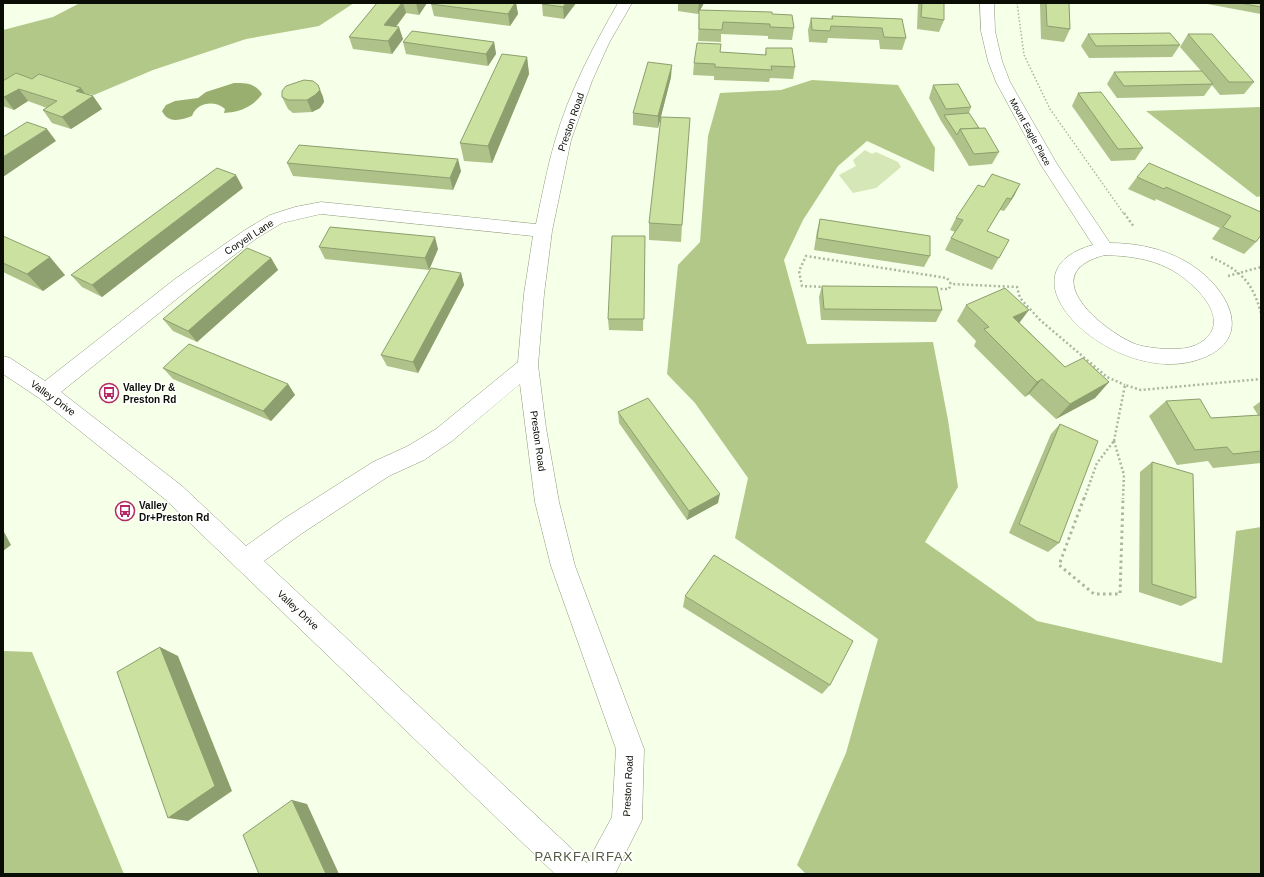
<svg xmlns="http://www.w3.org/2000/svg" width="1264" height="877" font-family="Helvetica,sans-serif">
<rect width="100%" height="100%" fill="#f6ffe7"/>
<path fill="#d5e7b6" d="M865,150L872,154L876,152L898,162L901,167L876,188L853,193L839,175L856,166L853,160Z"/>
<g fill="#b2c888">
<path d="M80,3H354L319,26L246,39L153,70L94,95L40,87L3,85V30L53,17Z"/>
<path d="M812,80L898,85L935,148L934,172L867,141L838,166L803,220L784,260L807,344L933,342L948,420L958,487L925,542L1037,621L1222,663L1236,531L1261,527V874H806L797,865L846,753L878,639L735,538L748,478L695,403L667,374L678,265L700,242L708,136L720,93L781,90Z"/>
<path d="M1261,107V196L1257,197L1146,111Z"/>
<path d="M3,651L32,652L124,874H3Z"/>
</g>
<path fill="#99af6f" d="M234,83C246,83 255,83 262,94C253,107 240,112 224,113L225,109C215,100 197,102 192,116C181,120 168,124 162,111L166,105L175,101L198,98L206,92Z"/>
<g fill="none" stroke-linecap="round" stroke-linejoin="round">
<defs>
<g id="minor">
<path d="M618,3H632L609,43L592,81L571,140L552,231L544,294L538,365L546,428L559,502L575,566L644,749L642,820L615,874H555L166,500L39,398L3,374V356L10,358L45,381L175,279L245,230L270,215L295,207L321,202L536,224C542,196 547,168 555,141C569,92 593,47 618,3ZM321,214L533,236L524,294L518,362L436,429L408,446L373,462L285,518L246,546L182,486L61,392L189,289L257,238L282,223ZM520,384L535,502L551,566L616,749L612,817L587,863L264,561L301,534L389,476L424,460L452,441Z"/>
<path d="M980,3H994L995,31L1002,61L1010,82L1057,164L1110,243C1135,243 1161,248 1183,260C1225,282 1261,340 1197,360C1114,387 991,273 1093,245L1041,165L996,82L988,61L981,31ZM1105,255C1128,256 1149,258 1170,269C1191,280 1234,318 1203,341C1195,347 1184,349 1174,349C1162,349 1147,348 1135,344C1100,329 1034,273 1105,255Z"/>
</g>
</defs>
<use href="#minor" stroke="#8e987d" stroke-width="1"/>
<path stroke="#adb5a1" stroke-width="1.5" stroke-dasharray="1.5 2" stroke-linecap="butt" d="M1017,3L1024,55L1050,109L1124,214"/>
<g stroke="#adb5a1" stroke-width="2.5" stroke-dasharray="2 2.5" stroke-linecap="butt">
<path d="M1124,213L1134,227"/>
<path d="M1211,257C1241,271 1252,281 1261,313"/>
<path d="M1228,276L1261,267"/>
<path d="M825,287L802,286L799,271L806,256L947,278L951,284L1017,287L1020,298L1040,320L1107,377L1125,385"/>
<path d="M936,289H949L951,284"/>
<path d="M1114,441L1124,475L1123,499"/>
<path d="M1114,441L1125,385L1141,390L1261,379"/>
<path d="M1084,499L1097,463L1114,441"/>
</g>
<path stroke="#adb5a1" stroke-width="3" stroke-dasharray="2.5 3.5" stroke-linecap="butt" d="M1084,498L1059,565L1094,594H1120L1123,498"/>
<use href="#minor" fill="#fff" fill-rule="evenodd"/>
</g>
<g fill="#aec289">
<path d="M377,3H427L419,15L406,13L396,27L403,39L392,54L353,49L349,37Z"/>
<path d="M432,3H516L518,14L510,26L434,16L431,4Z"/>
<path d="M543,3H576L564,19L543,16L542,4Z"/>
<path d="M678,3H704L700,10L772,14L794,28L792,40L768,39V36L721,34V42L698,41L699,13L698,14L678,11Z"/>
<path d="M918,3H944V20L939,32L917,29Z"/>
<path d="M1040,3H1069L1070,29L1064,42L1041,39Z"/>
<path d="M1202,3H1261V14Z"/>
<path d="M832,16L902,19L906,38L902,50L880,49L879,40L828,38L827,43L809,42L808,30L811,18L831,19Z"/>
<path d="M1088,34L1180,45L1172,57L1089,58L1081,46Z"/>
<path d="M1188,34L1254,82L1244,94L1220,95L1212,85L1204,96L1117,98L1107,84L1114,72L1201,71L1180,47Z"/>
<path d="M403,42H494L496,54L488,66L406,54Z"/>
<path d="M766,48L795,67L793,79L770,78L769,82L714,80V76L693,75L694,63L720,52L765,55Z"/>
<path d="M527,57L529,74L492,163L464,161L460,143Z"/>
<path d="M671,77L658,128L633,125V113Z"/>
<path d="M32,79L81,88L85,94L93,96L102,109L71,129L52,123L43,110L47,108L28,101L14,110L3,106V81Z"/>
<path d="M318,85L323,97L324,102L320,108L312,112L293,113L288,109L282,97Z"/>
<path d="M933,85L971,107L969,113L979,128L999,152L992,164L969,166L954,141L941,121L929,98Z"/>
<path d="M1078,93L1143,148L1135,160L1111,161L1072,106Z"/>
<path d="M287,163L461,171L453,190L293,176Z"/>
<path d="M1137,177L1261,212L1256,242L1244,254L1212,239L1220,228L1156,199L1155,201L1128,189Z"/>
<path d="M1020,184L1014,196L1004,211L1000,210L987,231L1009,240L992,270L945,250L951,238L955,232L950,230L956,218L984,187Z"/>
<path d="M243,188L102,297L82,287L71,275Z"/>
<path d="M820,219L930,256L924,267L814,250L817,231Z"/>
<path d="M649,223L682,225L681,242L649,240Z"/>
<path d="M3,236L65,275L43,291L3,272Z"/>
<path d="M645,236L643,331L609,330L608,319Z"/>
<path d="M319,247L438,249L429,270L325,259Z"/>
<path d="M271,258L278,270L197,342L173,331L163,319Z"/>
<path d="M461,273L464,285L418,373L387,366L381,355Z"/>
<path d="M822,286L942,310L936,322L821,320L819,297Z"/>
<path d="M966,305L1020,323L1065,367L1109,382L1095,398L1056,419L1029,394L1025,397L974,346L976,341L957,321Z"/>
<path d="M163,368L288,384L295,395L271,421L173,379Z"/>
<path d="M1166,401L1211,418L1258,415L1253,407L1261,401V463L1213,468L1208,461L1177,465L1149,416Z"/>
<path d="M618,412L718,503L687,520L619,423Z"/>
<path d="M1060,424L1059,543L1048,552L1009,533L1051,434Z"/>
<path d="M1152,462L1196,598L1181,606L1139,592L1140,472Z"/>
<path d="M685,596L830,685L822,694L683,607Z"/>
</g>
<g fill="#8d9e6f">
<path d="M402,3H403L406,13L388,37L384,25Z"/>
<path d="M416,3H427L419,15Z"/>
<path d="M515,3H516L518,14L510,26L508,14Z"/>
<path d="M566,3H576L564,19L563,7Z"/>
<path d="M699,3H704L698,14Z"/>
<path d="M399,27L403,39L392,54L388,41Z"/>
<path d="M494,42L496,54L488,66L486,54Z"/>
<path d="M527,57L529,74L492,163L488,146Z"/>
<path d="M672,65L671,77L658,128V116Z"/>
<path d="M318,85L323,97L324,102L320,108L312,112L307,100Z"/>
<path d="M81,88L89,99L93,96L102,109L71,129L62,117L76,91Z"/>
<path d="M19,89L28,101L14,110L4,97Z"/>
<path d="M47,129L56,141L3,177V157Z"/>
<path d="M458,159L461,171L453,190L450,178Z"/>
<path d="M236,175L243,188L102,297L92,285Z"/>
<path d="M1020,184L1014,196L1004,211L1011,199Z"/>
<path d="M435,237L438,249L429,270L425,258Z"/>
<path d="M50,257L65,275L43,291L27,274Z"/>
<path d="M271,258L278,270L197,342L188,331Z"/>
<path d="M461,273L464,285L418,373L413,362Z"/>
<path d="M1029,310L1017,326L1013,317Z"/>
<path d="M1042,379L1029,394L1025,397L1037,382Z"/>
<path d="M1109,382L1095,398L1056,419L1070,404Z"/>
<path d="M288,384L295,395L271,421L263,411Z"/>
<path d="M720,494L718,503L687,520L689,511Z"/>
<path d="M3,530L11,545L3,551Z"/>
<path d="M160,647L178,656L232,791L188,821L168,818Z"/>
<path d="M292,800L307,804L339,874H326Z"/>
</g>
<g fill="#cae19f" stroke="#8d9e6f">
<path d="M377,3H402L384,25L399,27L388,41L349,37Z"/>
<path d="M432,3H515L508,14L431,4Z"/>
<path d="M543,3H566L563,7L542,4Z"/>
<path d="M922,3H944V20L921,17Z"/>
<path d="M1046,3H1069L1070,29L1047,26Z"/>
<path d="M1240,3H1261V7Z"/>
<path d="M699,10L772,12V14L792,15L794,28L770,27V24L723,22L722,30L699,29Z"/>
<path d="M832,16L902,19L906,38L884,37L882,28L831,26L830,31L812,30L811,18L833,19Z"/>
<path d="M412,31L494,42L486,54L403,42Z"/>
<path d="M1170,33L1180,45L1096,46L1088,34Z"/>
<path d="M1188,34H1212L1254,82H1229Z"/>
<path d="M697,43L721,44L720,52L766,55V48H792L795,67L771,66L772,70L715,67V64L694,63Z"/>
<path d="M502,54L527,57L488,146L460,143Z"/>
<path d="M648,62L672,65L658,116L633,113Z"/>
<path d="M1202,71L1213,84L1124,86L1114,72Z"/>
<path d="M16,73L32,79L39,74L81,88L76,91L93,96L62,117L43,110L57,101L19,89L4,97H3V81Z"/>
<path d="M304,80L313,81L318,85L320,90L315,95L307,100H288L282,97V91L286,86Z"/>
<path d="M958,84L971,107L946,109L933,85Z"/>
<path d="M1101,92L1143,148L1118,149L1078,93Z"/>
<path d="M969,113L979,128L960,129L957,135L944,115Z"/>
<path d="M661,117L690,118L682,225L649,223Z"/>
<path d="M27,122L47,129L3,157V137Z"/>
<path d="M985,128L999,152L974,154L960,129Z"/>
<path d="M299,145L458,159L450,178L287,163Z"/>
<path d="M1149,163L1261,212V235L1256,242L1223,227L1231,216L1166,187L1164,189L1137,177Z"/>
<path d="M217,168L236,175L92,285L71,275Z"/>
<path d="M992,174L1020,184L1011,199L1007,198L987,231L1009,240L999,258L951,238L963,220L956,218L978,185L984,187Z"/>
<path d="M820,219L930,236V256L817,238Z"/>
<path d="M330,227L435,237L425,258L319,247Z"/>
<path d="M3,236L50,257L27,274L3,263Z"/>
<path d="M612,236H645L644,319H608Z"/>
<path d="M247,248L271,258L188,331L163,319Z"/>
<path d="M431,268L461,273L413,362L381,355Z"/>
<path d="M822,286L937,287L942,310L824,309Z"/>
<path d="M1005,288L1029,310L1013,317L1065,367L1083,358L1109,382L1070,404L1042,379L1037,382L984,329L989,327L966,305Z"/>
<path d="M189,344L288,384L263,411L163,368Z"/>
<path d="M648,398L720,494L689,511L618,412Z"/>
<path d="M1200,399L1211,418L1261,415V451L1233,454L1227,447L1195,450L1166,401Z"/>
<path d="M1060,424L1098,441L1059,543L1019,524Z"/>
<path d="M1152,462L1193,474L1196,598L1152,584Z"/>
<path d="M714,555L853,641L830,685L685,596Z"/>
<path d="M160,647L215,786L168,818L117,672Z"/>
<path d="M292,800L326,874H259L243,835Z"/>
</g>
<defs>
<symbol id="bus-ring" viewBox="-11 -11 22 22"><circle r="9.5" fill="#fff" stroke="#b42863" stroke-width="1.5"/><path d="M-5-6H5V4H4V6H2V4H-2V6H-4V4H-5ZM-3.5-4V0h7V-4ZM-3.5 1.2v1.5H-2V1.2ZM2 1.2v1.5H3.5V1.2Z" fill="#b42863"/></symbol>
</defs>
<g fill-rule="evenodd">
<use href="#bus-ring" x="98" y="382" width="22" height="22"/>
<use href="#bus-ring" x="114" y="500" width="22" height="22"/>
</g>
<g text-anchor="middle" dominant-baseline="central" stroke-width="3" stroke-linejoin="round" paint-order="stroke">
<g font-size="9" fill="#090d04" stroke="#fff">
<text transform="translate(1030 132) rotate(61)">Mount Eagle Place</text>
</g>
<g font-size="10" fill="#090d04" stroke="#fff">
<text transform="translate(571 122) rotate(-71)">Preston Road</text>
<text transform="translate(249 237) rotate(-33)">Coryell Lane</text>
<text transform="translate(53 398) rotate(36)">Valley Drive</text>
<text transform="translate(538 441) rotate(82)">Preston Road</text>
<text transform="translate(298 610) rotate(43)">Valley Drive</text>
<text transform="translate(628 786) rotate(-87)">Preston Road</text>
</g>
<g font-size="10" font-weight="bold" fill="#090d04" stroke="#fff" text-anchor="start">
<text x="123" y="387">Valley Dr &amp;<tspan x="123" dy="12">Preston Rd</tspan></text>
<text x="139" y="505">Valley<tspan x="139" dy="12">Dr+Preston Rd</tspan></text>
</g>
<g font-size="13" letter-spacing="1" fill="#525b42" stroke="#fff">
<text x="584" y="856">PARKFAIRFAX</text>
</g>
</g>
<rect width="1264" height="877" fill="none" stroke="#090d04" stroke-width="8"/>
</svg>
